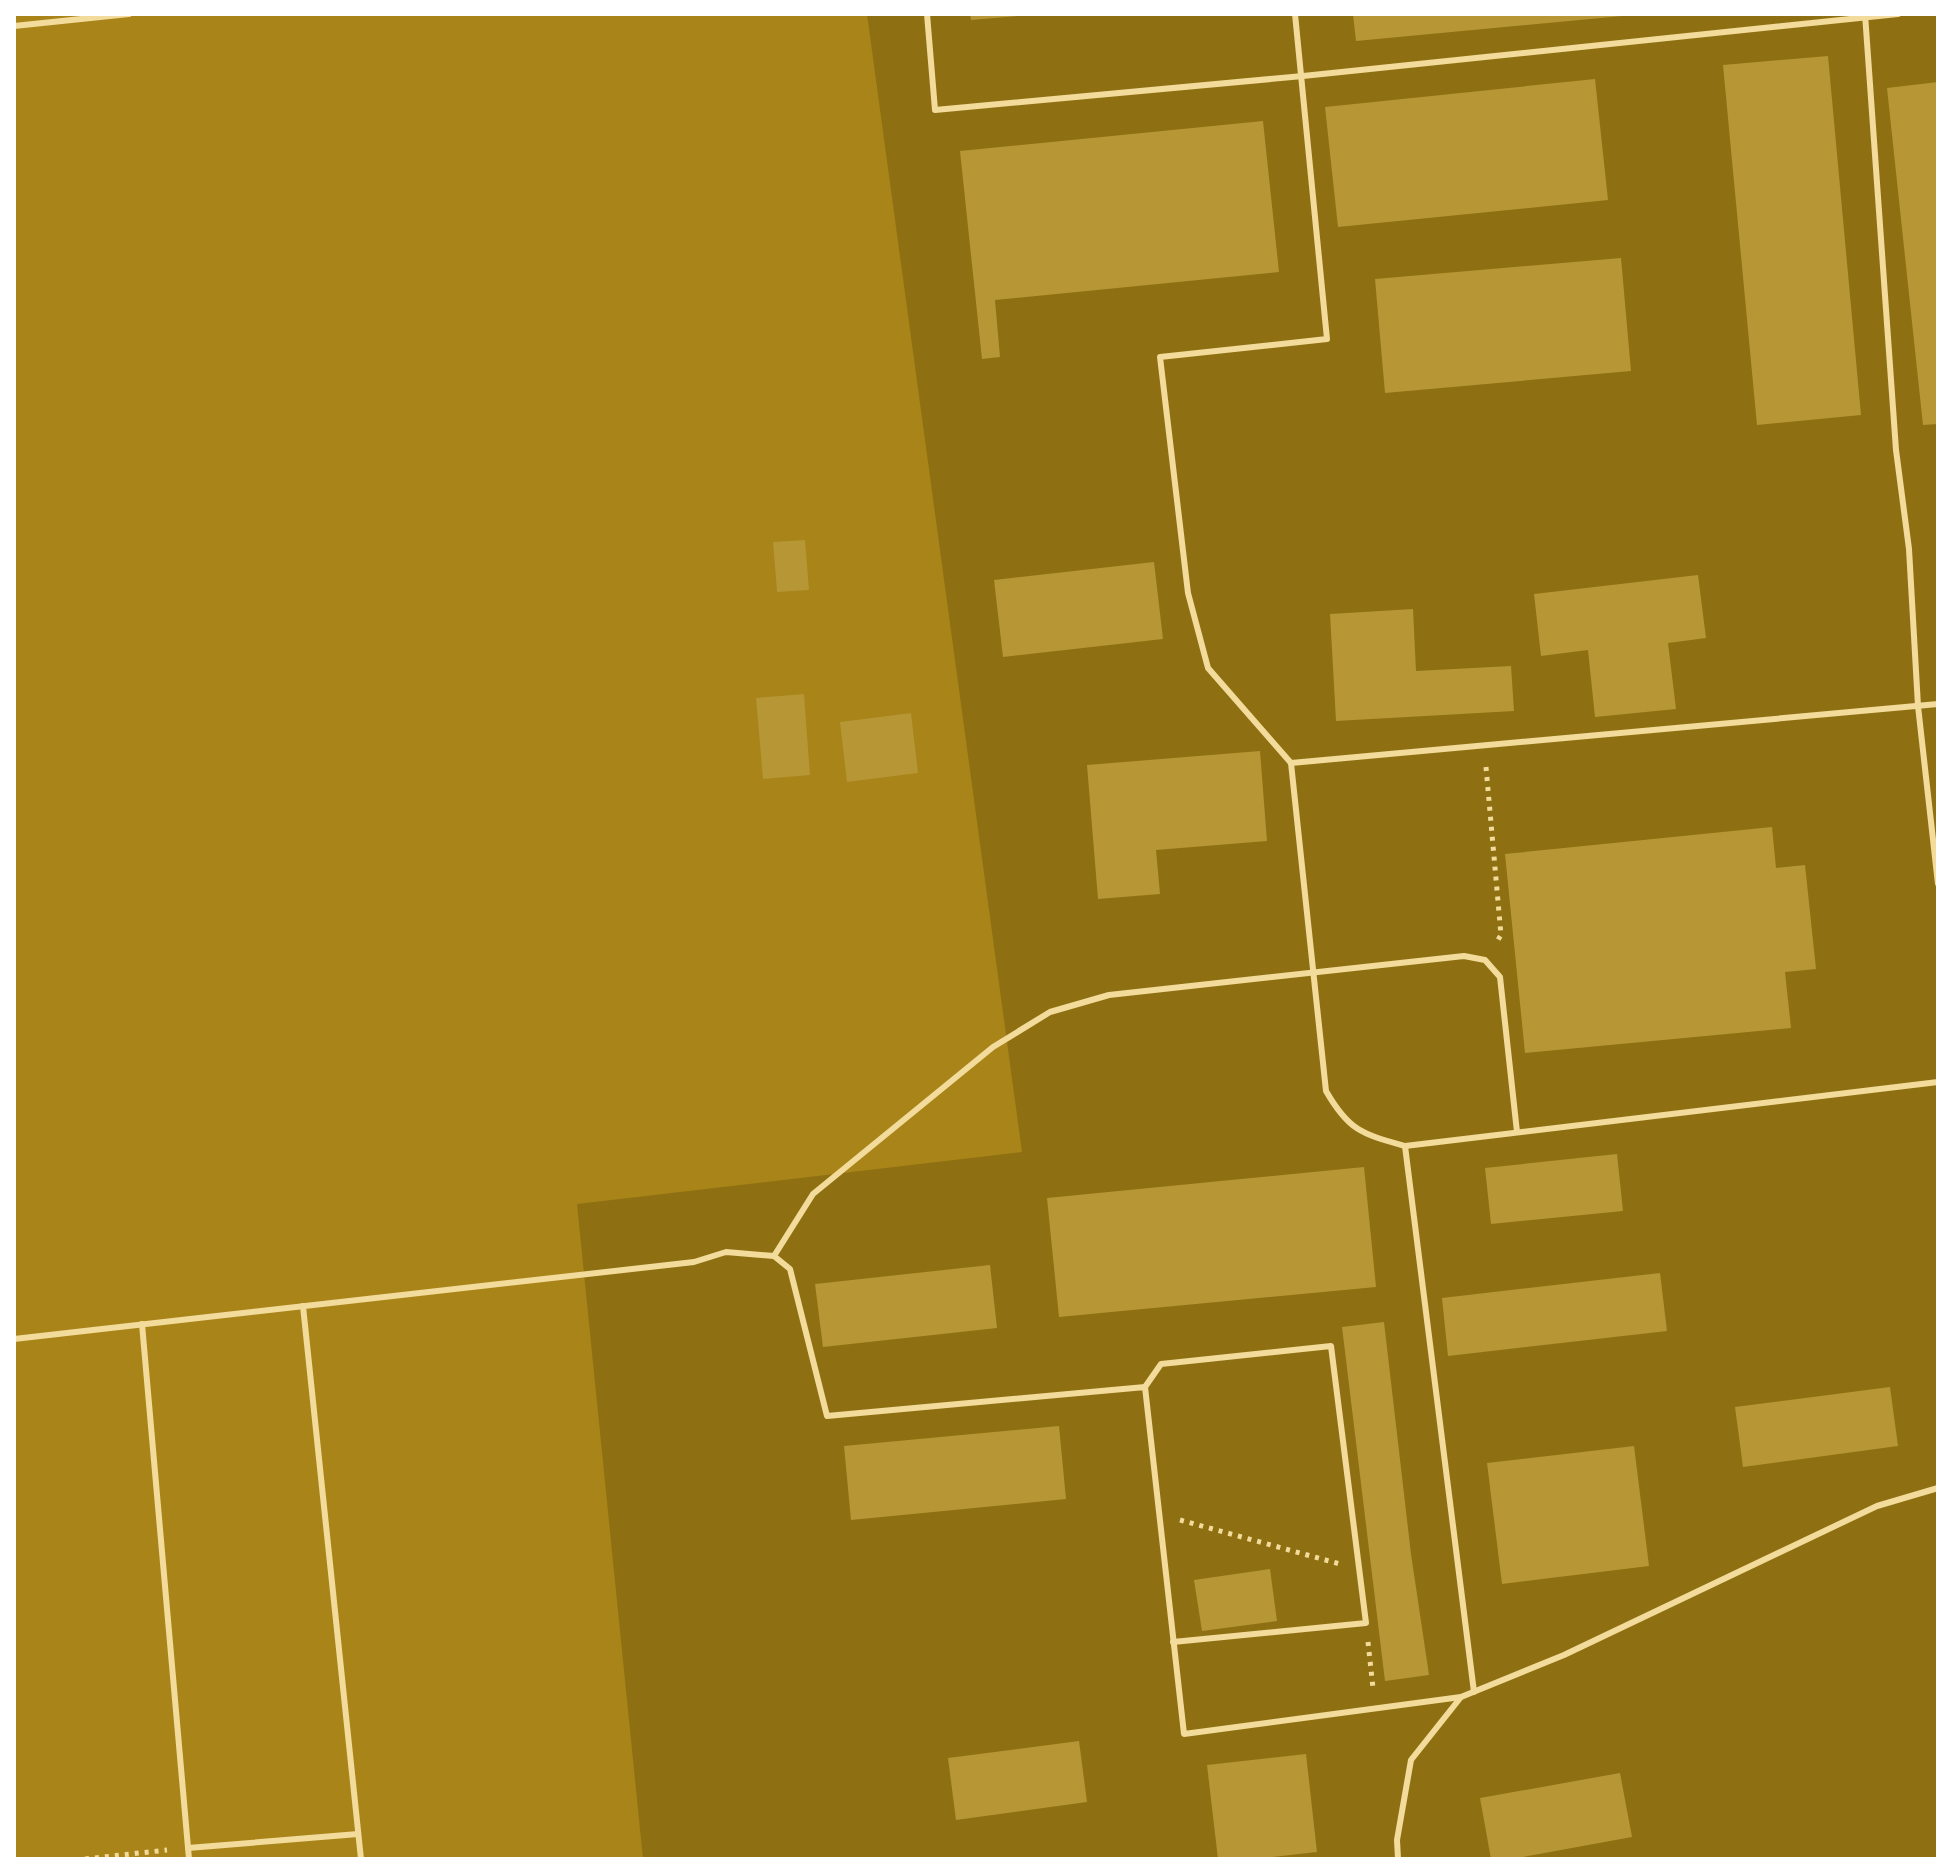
<svg xmlns="http://www.w3.org/2000/svg" width="1952" height="1873" font-family="'PT Sans Narrow',sans-serif">
<rect width="100%" height="100%" fill="#8e7012"/>
<path fill="#a88419" d="M14,14H867L1022,1152L577,1204L643,1859H14Z"/>
<g fill="#b69635">
<path d="M970,14H1018V16L971,20Z"/>
<path d="M1353,14H1622V16L1356,41Z"/>
<path d="M1828,56L1861,415L1757,425L1723,65Z"/>
<path d="M1595,79L1608,200L1338,227L1325,107Z"/>
<path d="M1938,82V424L1923,425L1887,88Z"/>
<path d="M1263,121L1279,272L995,300L1000,357L982,359L960,151Z"/>
<path d="M1621,258L1631,371L1385,393L1375,279Z"/>
<path d="M805,540L809,590L777,592L773,542Z"/>
<path d="M1154,562L1163,639L1003,657L994,580Z"/>
<path d="M1698,575L1706,638L1668,643L1676,709L1595,717L1588,650L1541,656L1534,594Z"/>
<path d="M1413,609L1416,671L1511,666L1514,711L1336,721L1330,614Z"/>
<path d="M804,694L810,775L763,779L756,698Z"/>
<path d="M911,713L918,773L847,782L840,722Z"/>
<path d="M1260,751L1267,841L1156,850L1160,894L1098,899L1087,765Z"/>
<path d="M1772,827L1776,868L1805,865L1816,969L1785,972L1791,1028L1525,1053L1505,854Z"/>
<path d="M1617,1154L1623,1211L1491,1224L1485,1168Z"/>
<path d="M1364,1167L1376,1287L1059,1317L1047,1198Z"/>
<path d="M990,1265L997,1328L823,1347L815,1284Z"/>
<path d="M1660,1273L1667,1331L1448,1356L1442,1298Z"/>
<path d="M1384,1322L1411,1554L1429,1675L1385,1681L1342,1327Z"/>
<path d="M1890,1387L1898,1446L1743,1467L1735,1407Z"/>
<path d="M1059,1426L1066,1499L851,1520L844,1446Z"/>
<path d="M1634,1446L1649,1566L1502,1584L1487,1463Z"/>
<path d="M1270,1569L1277,1621L1202,1631L1194,1580Z"/>
<path d="M1079,1741L1087,1802L956,1820L948,1758Z"/>
<path d="M1306,1754L1317,1852L1255,1859H1218L1207,1765Z"/>
<path d="M1620,1773L1632,1837L1512,1859H1491L1480,1798Z"/>
</g>
<g fill="none" stroke-linecap="round" stroke-linejoin="round">
<g stroke="#f2db9b" stroke-width="5" stroke-dasharray="4 6" stroke-linecap="butt">
<path d="M1486,767L1501,935L1496,943"/>
<path d="M1180,1520L1340,1564"/>
<path d="M1368,1642L1373,1688"/>
<path d="M85,1859L167,1850"/>
</g>
<g stroke="#f2db9b" stroke-width="6">
<path d="M927,14L935,110L1303,76L1898,14"/>
<path d="M1865,14L1896,450L1909,549L1918,706L1938,884"/>
<path d="M14,26L129,14"/>
<path d="M1938,704L1291,763L1326,1091C1349,1131 1362,1134 1405,1146L1938,1082"/>
<path d="M1291,763L1208,668L1188,593L1160,357L1327,339L1295,14"/>
<path d="M1405,1146L1474,1692"/>
<path d="M774,1256L813,1194L993,1047L1050,1012L1109,995L1464,956L1485,960L1500,977L1517,1132"/>
<path d="M303,1306L361,1859"/>
<path d="M142,1324L189,1859"/>
<path d="M14,1339L694,1262L726,1252L774,1256L790,1269L827,1416L1145,1387L1184,1734L1461,1697"/>
<path d="M1145,1387L1161,1364L1331,1346L1366,1623L1173,1642"/>
<path d="M188,1848L358,1834"/>
<path d="M1398,1859L1397,1840L1411,1760L1461,1697L1564,1655L1877,1506L1938,1488"/>
</g>
</g>
<rect width="1952" height="1873" fill="none" stroke="#ffffff" stroke-width="32"/>
</svg>
